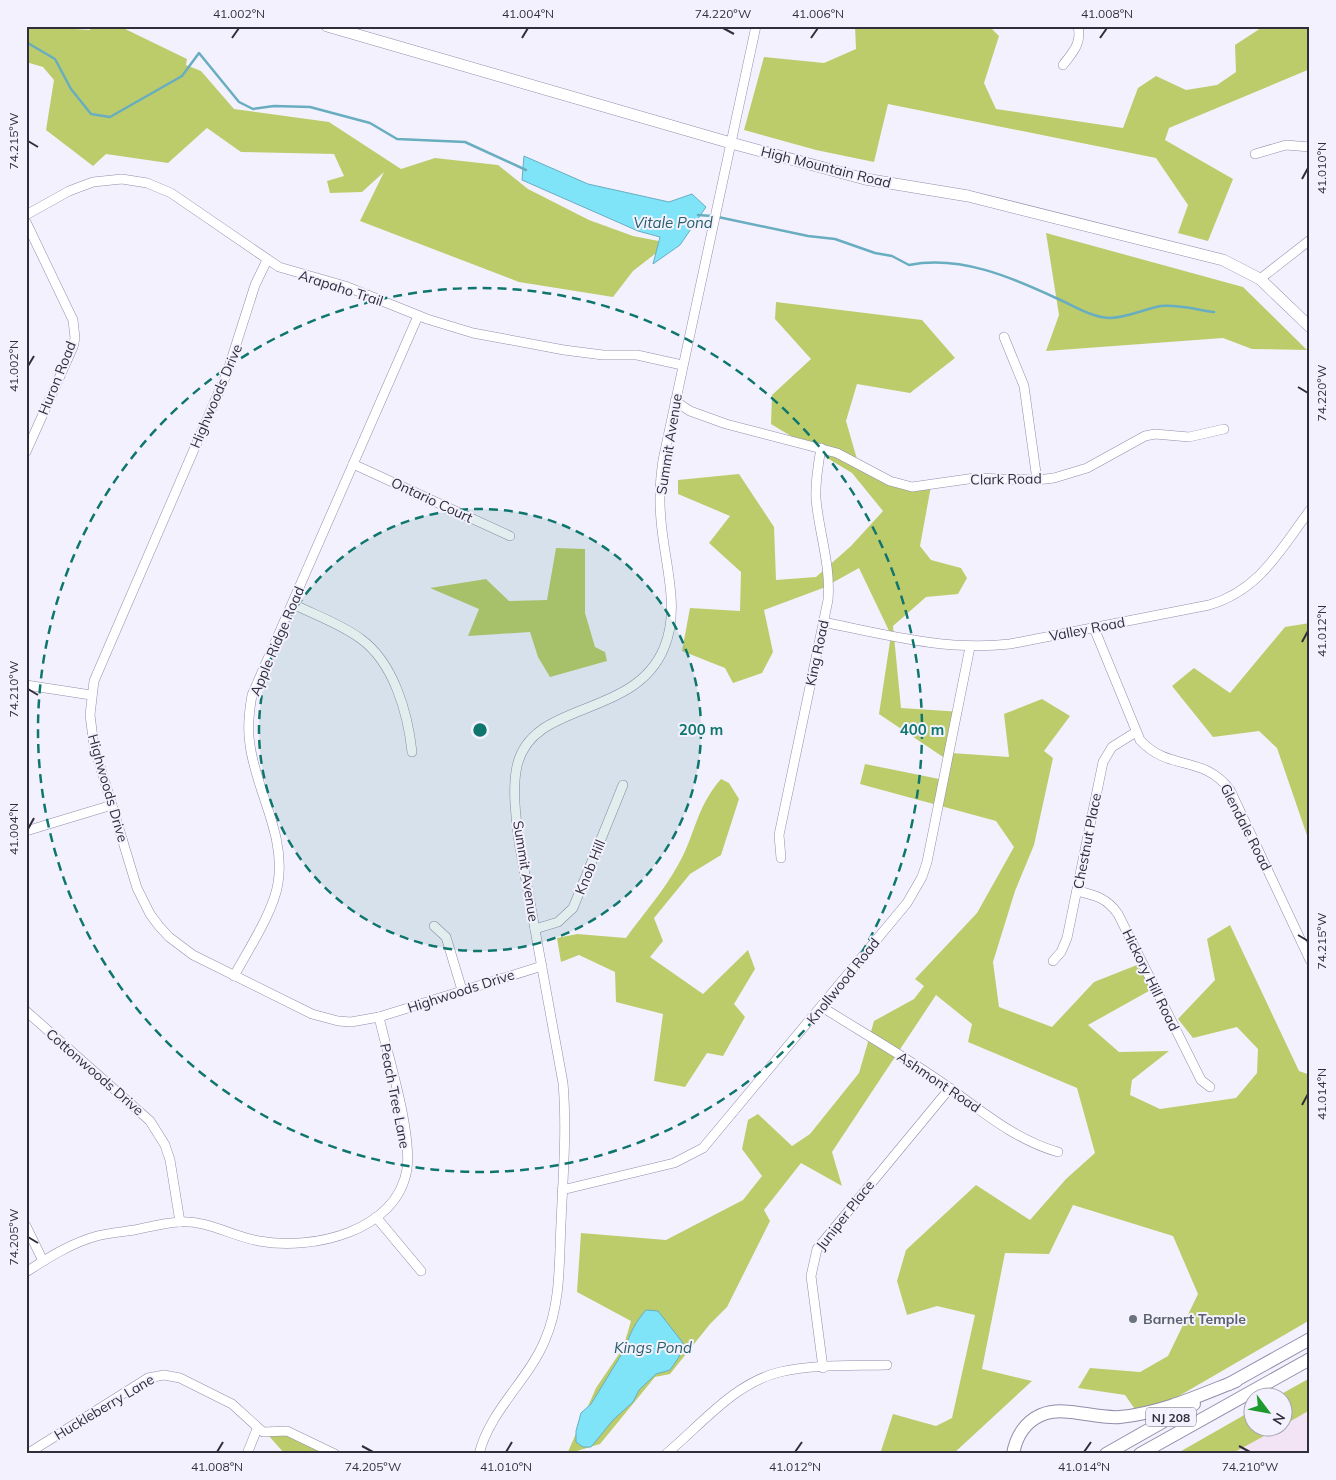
<svg xmlns="http://www.w3.org/2000/svg" width="1336" height="1480" font-family="Mulish,sans-serif">
<rect width="100%" height="100%" fill="#f3f1fe"/>
<path fill="#f2e3f5" d="M1310,1410V1454H1231L1278,1428H1284V1425Z"/>
<g fill="#bccc6b">
<path d="M26,26L90,30L91,26H119L187,59L186,65L201,71L234,109L329,122L401,169L435,158L498,165L528,189L589,220L633,236L669,243L633,271L613,297L519,282L360,221L384,172L362,192L330,193L327,181L344,176L334,154L241,152L207,128L168,163L106,154L93,166L46,130L54,80L43,67L26,62Z"/>
<path d="M855,26H989L999,36L984,83L996,109L1123,128L1138,88L1156,76L1186,90L1217,85L1236,72L1235,45L1264,26H1310V69L1169,128L1165,140L1233,179L1208,241L1178,233L1188,205L1156,158L888,104L874,162L816,150L744,130L764,57L824,63L856,49Z"/>
<path d="M1046,233L1243,287L1307,350L1252,349L1223,338L1046,351L1059,315Z"/>
<path d="M776,302L922,320L955,358L910,393L857,384L846,421L857,459L888,481L931,486L920,546L931,560L961,568L967,578L958,594L926,597L893,626L901,708L962,712L951,753L1009,757L1004,714L1042,699L1070,716L1044,751L1053,758L1034,845L1015,891L993,962L999,1007L1052,1027L1094,982L1147,961L1156,987L1088,1025L1119,1052L1169,1051L1132,1080L1130,1095L1160,1109L1236,1098L1257,1073L1258,1049L1237,1027L1193,1038L1178,1019L1215,980L1207,939L1230,925L1299,1071L1310,1075V1320L1141,1418L1125,1395L1078,1388L1090,1368L1140,1372L1168,1356L1198,1294L1173,1236L1073,1205L1049,1254L1005,1253L982,1369L1032,1381L953,1454H880L893,1414L936,1426L952,1418L975,1315L937,1306L907,1315L897,1281L906,1250L976,1185L1030,1220L1066,1179L1095,1153L1077,1088L968,1042L972,1024L936,995L832,1152L842,1186L801,1163L764,1210L770,1221L727,1307L710,1324L670,1374L655,1377L600,1444L567,1454L596,1388L623,1348L631,1321L577,1292L581,1233L666,1240L743,1200L762,1176L742,1149L748,1120L758,1114L792,1146L810,1134L859,1073L874,1021L914,999L924,986L915,979L977,913L1014,847L996,821L860,784L865,764L944,780L949,761L879,714L891,635L859,568L823,588L764,610L773,652L762,673L733,683L725,668L682,651L690,608L740,611L741,572L709,543L730,516L678,494V480L739,474L774,527L776,580L816,577L851,546L883,511L852,473L771,424L772,395L811,359L775,319Z"/>
<path d="M556,548L585,549V613L595,647L605,652L607,661L550,677L538,657L530,632L468,636L479,609L430,588L486,579L509,601L547,600Z"/>
<path d="M1310,623V734L1307,748L1310,755V844L1277,748L1259,731L1213,737L1172,686L1194,668L1230,693L1285,627Z"/>
<path d="M721,779L729,783L739,799L721,855L690,874L654,918L663,941L650,957L703,994L748,950L755,969L734,1004L745,1017L723,1056L707,1053L685,1087L654,1081L663,1014L616,1002L615,972L579,955L561,962L557,938L577,934L626,938C643,914 664,891 678,865C696,834 695,809 721,779Z"/>
<path d="M1310,1378V1410L1284,1425V1398L1276,1397Z"/>
<path d="M1253,1410L1254,1428H1279L1231,1454H1176Z"/>
<path d="M285,1429L340,1454H285L268,1435Z"/>
</g>
<g fill="#80e4f9" stroke="#68adc0">
<path d="M524,156L588,184L669,202L692,194L706,207L680,245L653,264L660,237L638,231L522,180Z"/>
<path d="M646,1310L658,1311L683,1343L679,1357L670,1370L656,1374L639,1390L633,1402L613,1420L591,1447H583L576,1442V1431L581,1413L591,1404L626,1347C629,1334 637,1320 646,1310Z"/>
</g>
<g fill="none" stroke-linecap="round" stroke-linejoin="round">
<g stroke="#68adc0" stroke-width="2.5">
<path d="M26,42L55,59L71,89L91,114L110,117L182,76L199,53L239,102L253,109L274,106L310,107L370,123L397,139L465,142L526,170"/>
<path d="M698,215L712,216"/>
<path d="M718,217L808,236L835,239L875,253L892,256L909,265C960,255 1011,277 1056,298C1073,305 1090,317 1109,318C1126,318 1144,309 1161,306C1178,304 1198,310 1214,312"/>
</g>
<defs>
<g id="minor">
<path d="M1063,65C1073,52 1082,43 1078,26"/>
<path d="M1255,154L1286,145L1310,147"/>
<path d="M26,215L69,191L93,182L122,179L147,183L171,193L279,267L345,286L427,319L473,333L564,350L603,355H637L682,365"/>
<path d="M26,222L73,320L75,338L73,347L26,452"/>
<path d="M267,260L255,285L227,373L94,681L90,715L94,746L137,888L150,914L159,926L169,937L193,955L312,1014L338,1021L351,1022L379,1017L542,966"/>
<path d="M1260,279L1310,240"/>
<path d="M1004,337L1024,386L1037,480"/>
<path d="M675,401L690,411L726,424L837,453L890,481L912,487L975,478L1037,480L1054,478L1087,468L1145,436L1155,434L1189,437L1224,429"/>
<path d="M353,464L510,536"/>
<path d="M293,604C315,615 341,624 361,639C394,663 408,714 412,752"/>
<path d="M823,622C887,635 945,651 1010,644L1209,605C1260,590 1280,550 1310,510"/>
<path d="M1094,628L1140,740C1169,772 1203,754 1230,790L1310,960"/>
<path d="M26,685L91,695"/>
<path d="M26,831L112,805"/>
<path d="M781,858L779,835L828,600C831,565 819,533 816,499C815,482 818,465 821,448"/>
<path d="M1077,891C1095,895 1107,898 1118,914L1201,1080L1210,1087"/>
<path d="M434,926L446,937L462,990"/>
<path d="M535,929L558,922L573,908L623,785"/>
<path d="M1053,961L1061,952L1067,938L1103,762L1112,747L1136,732"/>
<path d="M234,976C248,950 274,911 278,883C286,835 256,791 250,745C247,728 249,712 252,695L418,316"/>
<path d="M822,1007C860,1031 900,1054 938,1080C976,1106 1012,1139 1058,1152"/>
<path d="M26,1011L150,1121L165,1145L170,1160L180,1222"/>
<path d="M562,1190L674,1163L703,1148L907,903L922,877L927,862L970,647"/>
<path d="M376,1217L421,1271"/>
<path d="M26,1226L43,1261"/>
<path d="M26,1272C48,1258 71,1243 97,1236C109,1233 122,1232 134,1230C149,1227 164,1223 179,1222C208,1220 231,1236 259,1241C311,1251 397,1232 407,1169C412,1131 388,1057 379,1017"/>
<path d="M823,1368L811,1276L817,1249L950,1088"/>
<path d="M27,1454L148,1378L164,1375L180,1378L232,1404L263,1432L287,1431L335,1454"/>
<path d="M247,1454L257,1429"/>
<path d="M479,1454C490,1410 528,1381 545,1340C561,1303 559,1262 561,1223C563,1176 567,1130 563,1083L519,842C516,818 512,789 517,766C532,699 634,720 664,648C681,608 664,562 661,520C659,500 660,480 663,460L756,26"/>
<path d="M666,1454C701,1425 734,1383 780,1372C814,1364 852,1366 887,1365"/>
</g>
<path id="major" d="M327,26L731,143L865,179L968,196L1223,260L1260,279L1310,327"/>
<g id="highway">
<path d="M1229,1384L1310,1339"/>
<path d="M1013,1454C1016,1437 1025,1422 1041,1415C1065,1405 1094,1419 1120,1417C1161,1413 1198,1396 1236,1381"/>
<path d="M1106,1454L1194,1404"/>
<path d="M1140,1454L1310,1359"/>
</g>
</defs>
<use href="#minor" stroke="#938dab" stroke-width="10"/>
<use href="#major" stroke="#938dab" stroke-width="12"/>
<use href="#highway" stroke="#938dab" stroke-width="14"/>
<use href="#minor" stroke="#fff" stroke-width="9"/>
<use href="#major" stroke="#fff" stroke-width="11"/>
<use href="#highway" stroke="#fff" stroke-width="12"/>
</g>
<path fill="none" stroke="#312e3b" stroke-width="2" d="M723,28L734,34M232,38L239,28M522,38L528,28M811,38L818,28M1100,38L1107,28M28,141L38,147M1302,179L1308,168M28,366L34,356M1298,387L1308,393M1302,642L1308,631M28,689L38,695M28,829L34,818M1298,935L1308,941M1302,1105L1308,1094M28,1237L38,1243M362,1446L373,1452M1239,1446L1250,1452M217,1452L223,1442M506,1452L512,1442M795,1452L802,1442M1084,1452L1091,1442"/>
<circle cx="480" cy="730" r="221" fill="#0f766e" fill-opacity=".12"/>
<g fill="none" stroke="#0f766e" stroke-width="2.5" stroke-dasharray="9 6">
<circle cx="480" cy="730" r="221"/>
<circle cx="480" cy="730" r="442"/>
</g>
<circle fill="#6b7280" stroke="#f3f1fe" stroke-width="2" cx="1133" cy="1319" r="5"/>
<g text-anchor="middle" dominant-baseline="central" stroke-width="4" stroke-linejoin="round" paint-order="stroke">
<rect fill="#f3f1fe" stroke="#6b6876" stroke-width="1" x="1146" y="1407.5" width="50" height="19" rx="4"/>
<g font-size="12" font-weight="bold" fill="#312e3b">
<text x="1171" y="1417">NJ 208</text>
</g>
<g font-size="14" fill="#312e3b" stroke="#f3f1fe">
<text transform="translate(826 167) rotate(14)">High Mountain Road</text>
<text transform="translate(341 288) rotate(18)">Arapaho Trail</text>
<text transform="translate(57 378) rotate(-68)">Huron Road</text>
<text transform="translate(216 396) rotate(-67)">Highwoods Drive</text>
<text transform="translate(669 444) rotate(-81)">Summit Avenue</text>
<text transform="translate(1006 479) rotate(-1)">Clark Road</text>
<text transform="translate(432 500) rotate(25)">Ontario Court</text>
<text transform="translate(1087 629) rotate(-11)">Valley Road</text>
<text transform="translate(277 641) rotate(-67)">Apple Ridge Road</text>
<text transform="translate(817 653) rotate(-78)">King Road</text>
<text transform="translate(108 788) rotate(74)">Highwoods Drive</text>
<text transform="translate(1246 827) rotate(63)">Glendale Road</text>
<text transform="translate(1087 841) rotate(-79)">Chestnut Place</text>
<text transform="translate(590 867) rotate(-68)">Knob Hill</text>
<text transform="translate(526 871) rotate(81)">Summit Avenue</text>
<text transform="translate(1151 980) rotate(64)">Hickory Hill Road</text>
<text transform="translate(843 981) rotate(-51)">Knollwood Road</text>
<text transform="translate(461 991) rotate(-18)">Highwoods Drive</text>
<text transform="translate(95 1072) rotate(41)">Cottonwoods Drive</text>
<text transform="translate(939 1082) rotate(34)">Ashmont Road</text>
<text transform="translate(395 1096) rotate(79)">Peach Tree Lane</text>
<text transform="translate(845 1215) rotate(-52)">Juniper Place</text>
<text transform="translate(104 1407) rotate(-31)">Huckleberry Lane</text>
</g>
<g font-size="14" font-weight="bold" fill="#5b616d" stroke="#f3f1fe" text-anchor="start">
<text x="1143" y="1319">Barnert Temple</text>
</g>
<g font-size="15" font-style="italic" fill="#275f6a" stroke="#f3f1fe">
<text x="673" y="222">Vitale Pond</text>
<text x="653" y="1347">Kings Pond</text>
</g>
</g>
<circle cx="480" cy="730" r="8" fill="#0f766e" stroke="#f3f1fe" stroke-width="2.5"/>
<g font-size="15" text-anchor="middle" font-weight="bold" fill="#0f766e" stroke="#f3f1fe" stroke-width="4" stroke-linejoin="round" paint-order="stroke">
<text x="701" y="735">200 m</text>
<text x="922" y="735">400 m</text>
</g>
<rect width="1336" height="1480" fill="none" stroke="#f3f1fe" stroke-width="55"/>
<g transform="translate(1268 1412) rotate(122)"><circle r="24" fill="#f3f1fe" stroke="#a5a3b0"/>
<path d="M0-4L9 19L0 12L-9 19Z" fill="#1d9a2e"/>
<text y="-8" font-size="14" font-weight="bold" text-anchor="middle" fill="#312e3b">N</text>
</g>
<rect x="28" y="28" width="1280" height="1424" fill="none" stroke="#312e3b" stroke-width="2"/>
<g font-size="12" text-anchor="middle" fill="#312e3b">
<text x="239" y="18">41.002°N</text>
<text x="528" y="18">41.004°N</text>
<text x="723" y="18">74.220°W</text>
<text x="818" y="18">41.006°N</text>
<text x="1107" y="18">41.008°N</text>
<text transform="translate(14 141) rotate(-90)" y="4">74.215°W</text>
<text transform="translate(1322 168) rotate(-90)" y="4">41.010°N</text>
<text transform="translate(14 366) rotate(-90)" y="4">41.002°N</text>
<text transform="translate(1322 393) rotate(-90)" y="4">74.220°W</text>
<text transform="translate(1322 631) rotate(-90)" y="4">41.012°N</text>
<text transform="translate(14 689) rotate(-90)" y="4">74.210°W</text>
<text transform="translate(14 829) rotate(-90)" y="4">41.004°N</text>
<text transform="translate(1322 941) rotate(-90)" y="4">74.215°W</text>
<text transform="translate(1322 1094) rotate(-90)" y="4">41.014°N</text>
<text transform="translate(14 1237) rotate(-90)" y="4">74.205°W</text>
<text x="217" y="1471">41.008°N</text>
<text x="373" y="1471">74.205°W</text>
<text x="506" y="1471">41.010°N</text>
<text x="795" y="1471">41.012°N</text>
<text x="1084" y="1471">41.014°N</text>
<text x="1250" y="1471">74.210°W</text>
</g>
</svg>
